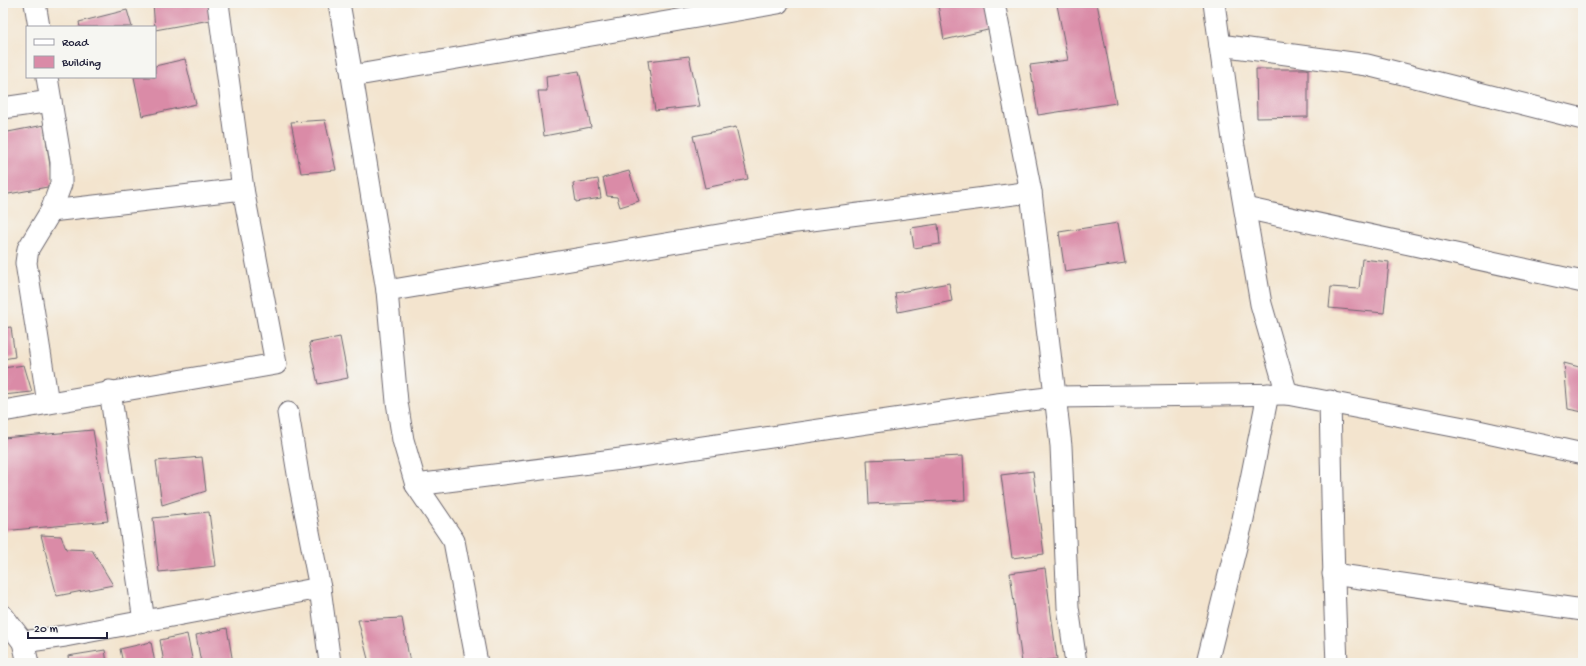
<svg xmlns="http://www.w3.org/2000/svg" width="1586" height="666" font-family="'Gochi Hand',sans-serif">
<rect width="100%" height="100%" fill="#f6f6f2"/>
<filter id="ink" filterUnits="userSpaceOnUse"><feTurbulence type="fractalNoise" baseFrequency=".025" numOctaves="2"/><feDisplacementMap in="SourceGraphic" scale="8" xChannelSelector="R" yChannelSelector="G"/><feConvolveMatrix kernelMatrix="1 2 1 2 8 2 1 2 1" color-interpolation-filters="sRGB"/></filter>
<filter id="wash" filterUnits="userSpaceOnUse"><feTurbulence type="fractalNoise" baseFrequency=".012" numOctaves="4" result="noise"/><feDisplacementMap in="SourceGraphic" scale="16" xChannelSelector="R" yChannelSelector="G"/><feGaussianBlur stdDeviation="0.9" result="paint"/><feColorMatrix in="noise" values="0 0 0 0 0 0 0 0 0 0 0 0 0 0 0 0 0 1.4 0 .05"/><feComposite in="paint" operator="in"/></filter>
<g filter="url(#wash)">
<rect width="100%" height="100%" fill="#f3e4ce"/>
<g id="blocks">
<g fill="#da8ba7">
<path d="M153,3H209L210,20L155,30Z"/>
<path d="M949,3H985L992,29L944,40L938,5Z"/>
<path d="M1065,3H1097L1116,103L1038,115L1030,65L1068,60L1057,5Z"/>
<path d="M127,10L132,27H80L79,22Z"/>
<path d="M689,56L700,106L655,111L648,61Z"/>
<path d="M185,59L196,104L142,116L134,77H155V66Z"/>
<path d="M1256,69H1308V117L1257,118Z"/>
<path d="M579,71L591,127L544,136L538,91H547L546,76Z"/>
<path d="M325,120L336,170L301,173L291,122Z"/>
<path d="M44,125L53,186L3,195V133Z"/>
<path d="M736,127L748,179L705,188L693,136Z"/>
<path d="M629,171L639,201L620,207L617,197L607,196L603,178Z"/>
<path d="M598,179L601,198L576,202L573,183Z"/>
<path d="M1118,223L1125,263L1065,272L1059,232Z"/>
<path d="M938,224L940,244L914,248L911,228Z"/>
<path d="M1362,259L1389,262L1384,313L1329,308L1331,287L1359,289Z"/>
<path d="M949,283L952,301L898,312L895,293Z"/>
<path d="M11,327L15,357L3,359V328Z"/>
<path d="M340,337L348,378L318,384L309,343Z"/>
<path d="M1564,363L1583,368V412L1568,409Z"/>
<path d="M24,365L32,392L3,395V368Z"/>
<path d="M93,430L108,521L3,531V438Z"/>
<path d="M963,456L965,500L869,504L867,460Z"/>
<path d="M202,457L206,491L162,505L156,461Z"/>
<path d="M1033,471L1044,554L1012,558L1001,475Z"/>
<path d="M209,512L216,566L159,572L153,518Z"/>
<path d="M41,535L61,536L66,549L92,550L113,585L57,596Z"/>
<path d="M1045,568L1057,659L1022,663L1010,573Z"/>
<path d="M402,618L410,663H369L358,620Z"/>
<path d="M227,628L233,663H201L196,635Z"/>
<path d="M187,634L193,663H164L160,640Z"/>
<path d="M151,642L155,663H123L120,649Z"/>
<path d="M105,650L107,663H69L68,656Z"/>
</g>
</g>
</g>
<g filter="url(#ink)">
<use href="#blocks" fill-opacity="0" stroke="#6b666e" stroke-width="1"/>
<g fill="none" stroke-linecap="round" stroke-linejoin="round">
<defs>
<g id="street">
<path d="M35,3L39,27"/>
<path d="M339,3L352,76L387,291L397,402L403,440L416,485L454,541L477,663"/>
<path d="M994,3L1031,192L1061,446L1068,607L1076,663"/>
<path d="M1220,45L1367,65L1583,119"/>
<path d="M352,76L778,3"/>
<path d="M47,77L61,162V184L51,211L28,249L26,263L48,403"/>
<path d="M3,108L51,101"/>
<path d="M1245,208L1583,282"/>
<path d="M51,211L243,189"/>
<path d="M387,291L796,222L1031,192"/>
<path d="M110,391L144,621"/>
<path d="M1287,394L1469,429L1583,454"/>
<path d="M1330,401C1332,489 1333,576 1337,663"/>
<path d="M3,411L276,364L243,189L218,3"/>
<path d="M288,413L300,486L320,588L330,663"/>
<path d="M416,485L621,459L997,404L1056,397L1287,394L1261,304L1234,147L1214,3"/>
<path d="M1333,574L1583,610"/>
<path d="M3,616L23,642L28,663"/>
<path d="M23,642L65,636L320,588"/>
<path d="M1207,663L1243,519L1268,394"/>
</g>
</defs>
<use href="#street" stroke="#6b666e" stroke-width="23"/>
<use href="#street" stroke="#fff" stroke-width="21"/>
</g>
</g>
<rect width="1586" height="666" fill="none" stroke="#f6f6f2" stroke-width="16"/>
<rect x="26" y="26" width="130" height="52" fill="#f6f6f2" stroke="#a1a1a9"/>
<rect x="34" y="39" width="20" height="6" fill="#ffffff" stroke="#a1a1a9"/>
<text x="62" y="46" font-size="12" fill="#22223b">Road</text>
<rect x="34" y="56" width="20" height="12" fill="#da8ba7" stroke="#a1a1a9"/>
<text x="62" y="66" font-size="12" fill="#22223b">Building</text>
<path d="M28 632v6h79v-6" fill="none" stroke="#22223b" stroke-width="2"/>
<text x="34" y="632" font-size="12" fill="#22223b" stroke="#f6f6f2" stroke-width="3" paint-order="stroke">20 m</text>
</svg>
